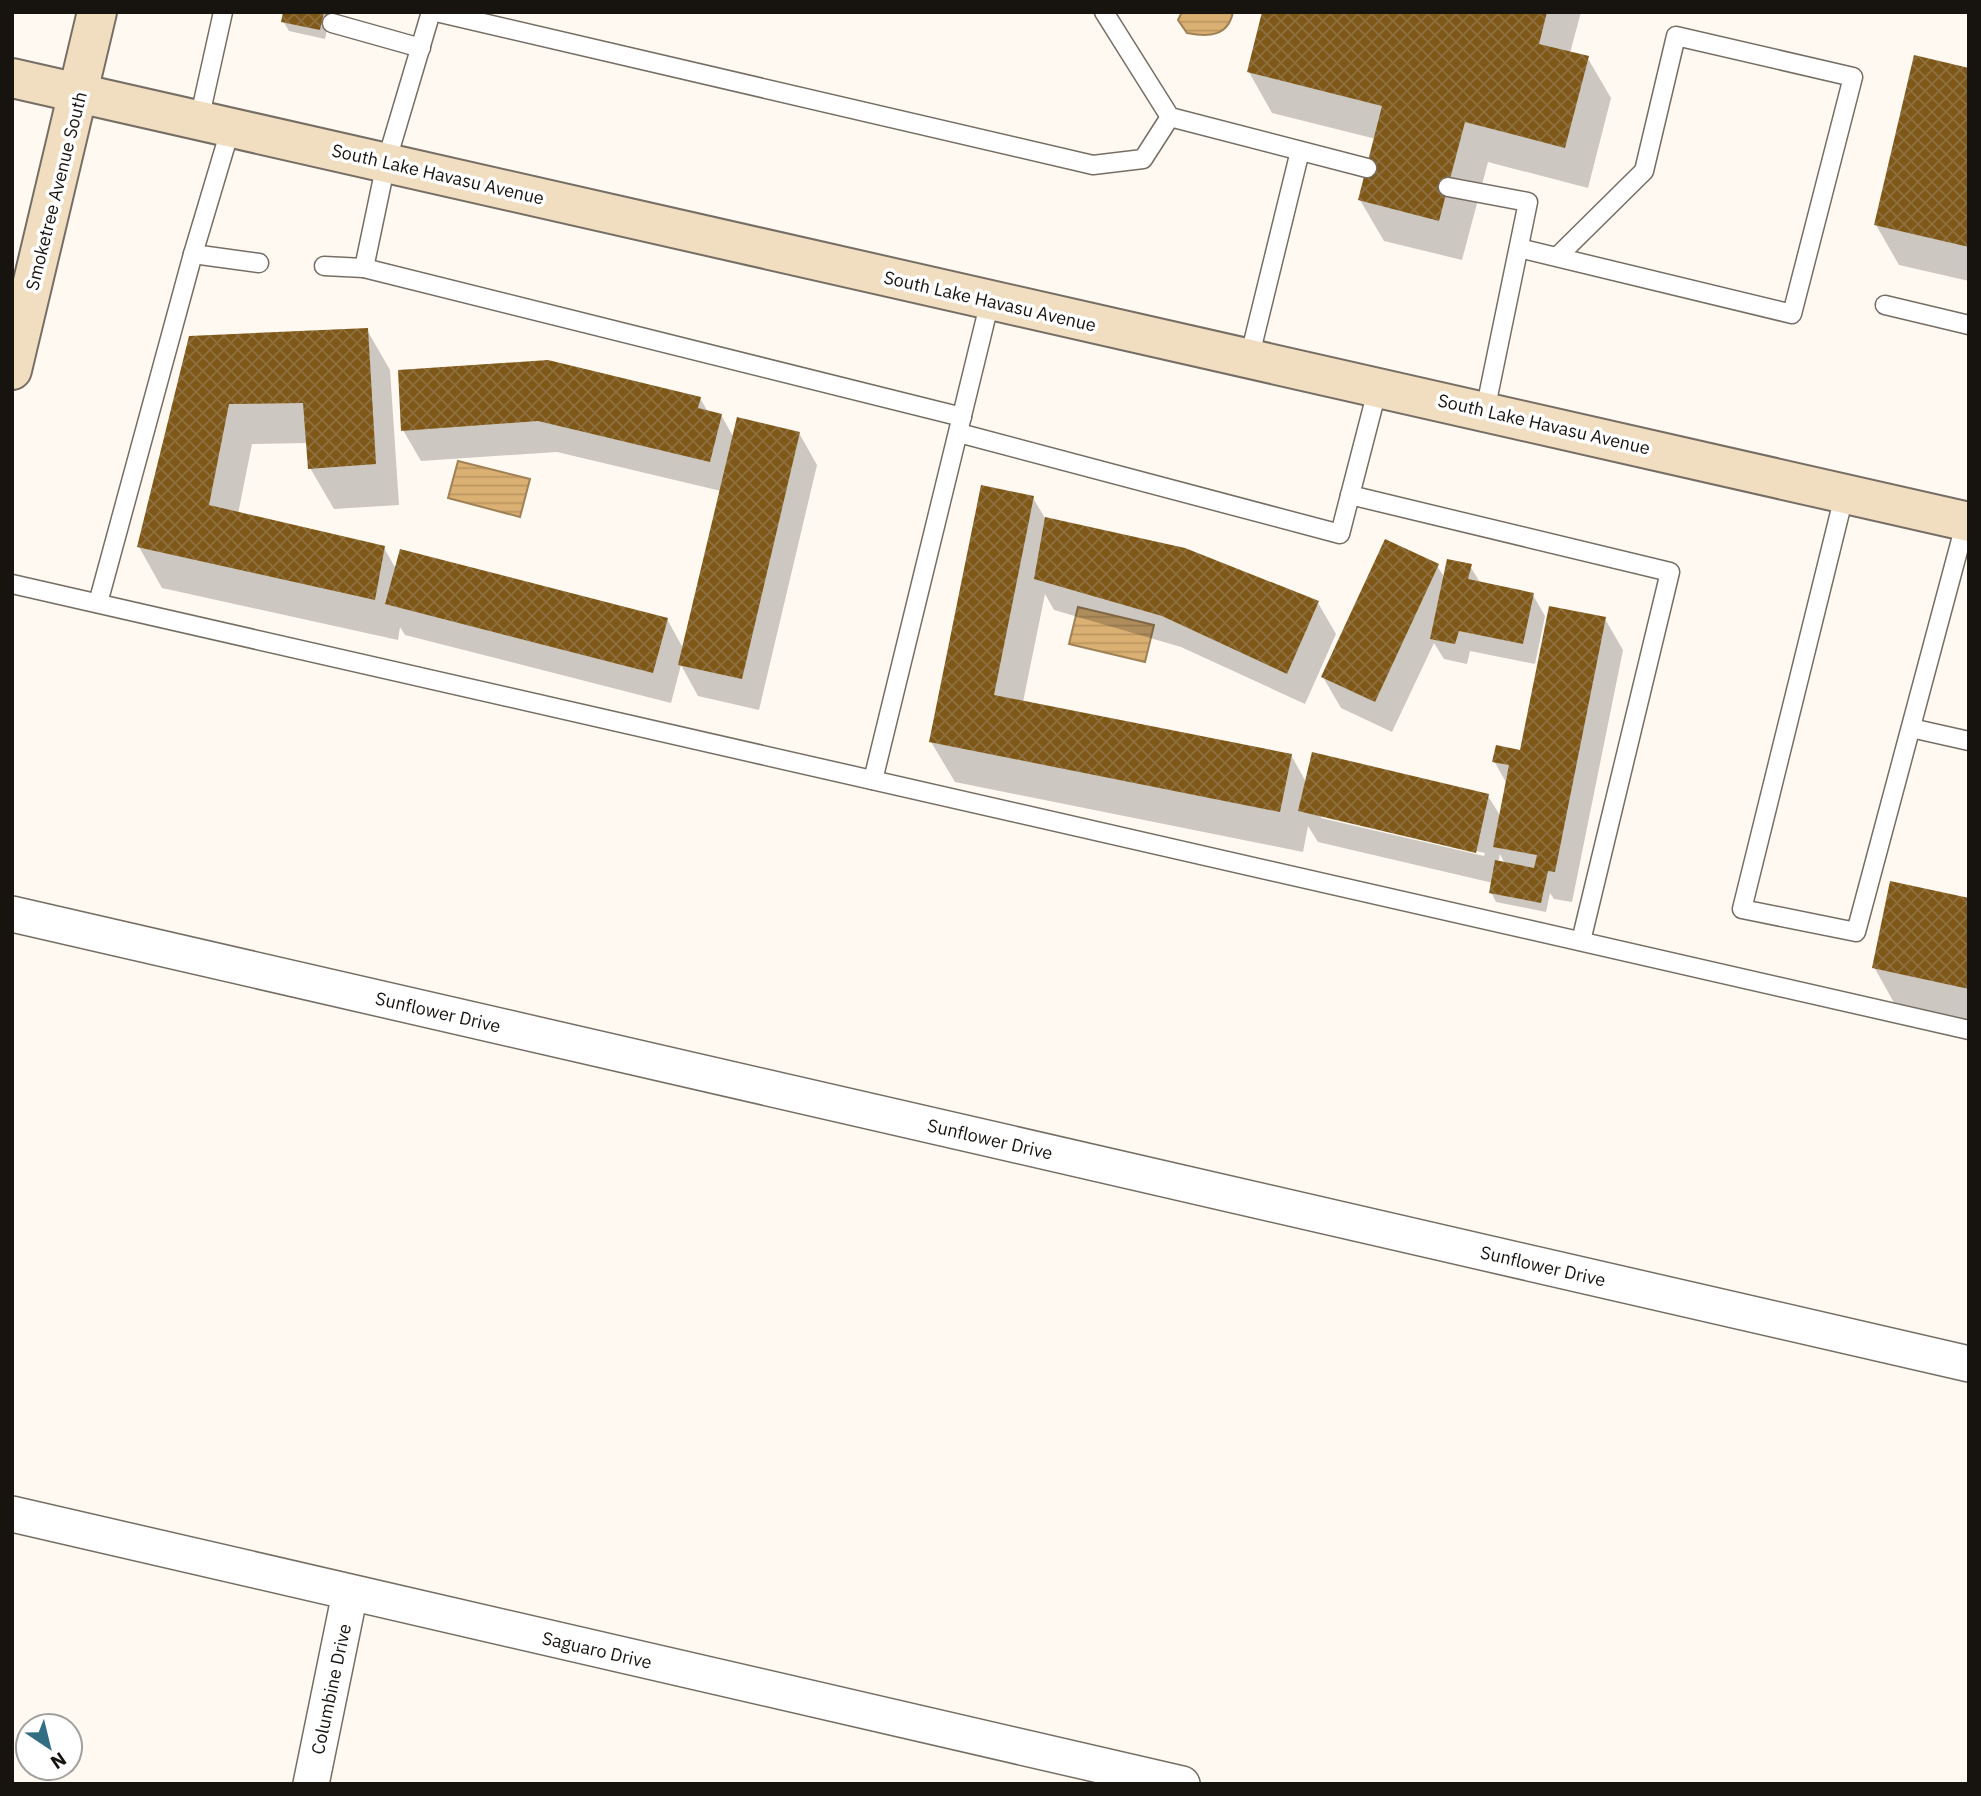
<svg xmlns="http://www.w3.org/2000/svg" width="1981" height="1796" font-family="'IBM Plex Sans',sans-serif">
<defs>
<pattern id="water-rules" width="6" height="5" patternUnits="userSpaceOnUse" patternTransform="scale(1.75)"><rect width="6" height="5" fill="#dbb073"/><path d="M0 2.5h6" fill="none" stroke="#bb9662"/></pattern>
<pattern id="building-cross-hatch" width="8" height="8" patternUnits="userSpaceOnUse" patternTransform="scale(1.75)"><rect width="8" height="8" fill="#7f5818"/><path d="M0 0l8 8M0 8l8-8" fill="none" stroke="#8e7040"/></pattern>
</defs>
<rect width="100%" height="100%" fill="#fff9f2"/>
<g fill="url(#water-rules)" stroke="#a08155" stroke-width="2">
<path d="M1182,12H1233C1228,37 1208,37 1187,33L1178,20Z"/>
<path d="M458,461L530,479L520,517L448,498Z"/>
<path d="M1078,607L1154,625L1145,662L1069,644Z"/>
</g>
<g fill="#0003" fill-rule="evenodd">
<path d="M285,12H331L325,39L289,31L283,21Z"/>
<path d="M1264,12H1581L1570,53L1587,57L1611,98L1588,188L1488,162L1462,260L1384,241L1360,200L1376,139L1272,113L1249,72Z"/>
<path d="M1969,70V281L1899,265L1876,225Z"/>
<path d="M367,330L390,370L399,505L334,509L310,468L308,443L252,444L238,514L384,548L396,569L667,619L684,650L721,491L557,452L421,461L403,430L700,398L708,412L721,415L734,438L799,433L817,465L759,710L698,696L681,665L671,703L405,635L400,627L398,640L162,588L139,547L190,338Z"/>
<path d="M1033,498L1045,518L1185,550L1318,603L1336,634L1305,704L1181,647L1054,610L1045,594L1023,702L1291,755L1306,782L1488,796L1501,817L1507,784L1494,761L1521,752L1605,619L1623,650L1572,902L1554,899L1550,893L1546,912L1496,902L1491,892L1493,883L1318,842L1308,826L1303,852L955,782L931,742ZM1321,815L1485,853L1484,856L1321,818ZM1500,854L1505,864L1498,863Z"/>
<path d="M1437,566L1445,578L1470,566L1481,584L1533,595L1545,616L1535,664L1470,651L1467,664L1444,659L1434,643L1392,732L1341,708L1323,677Z"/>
<path d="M1969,900V1023L1897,1008L1874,967Z"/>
</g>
<g fill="url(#building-cross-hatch)">
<path d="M283,12H324L320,30L281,22Z"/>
<path d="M1262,12H1547L1539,44L1589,56L1565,148L1465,122L1439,221L1358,200L1382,106L1247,72Z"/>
<path d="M1914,55L1969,68V247L1874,225Z"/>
<path d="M368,328L376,464L308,469L303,403L229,404L209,505L385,546L375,600L137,547L189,336Z"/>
<path d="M548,360L701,397L698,408L722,414L710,462L538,421L401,431L398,370Z"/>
<path d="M737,417L800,432L742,679L678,665Z"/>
<path d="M981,485L1034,496L994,695L1292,754L1280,812L929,742Z"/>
<path d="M1045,517L1185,548L1319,601L1287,674L1162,616L1034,579Z"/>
<path d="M1385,539L1439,564L1375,702L1321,677Z"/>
<path d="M400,549L668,618L653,673L385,604Z"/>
<path d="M1447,559L1472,564L1468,579L1534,593L1523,644L1459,631L1455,644L1430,639Z"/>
<path d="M1549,606L1606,617L1555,872L1548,871L1541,903L1489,893L1495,860L1534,868L1537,855L1493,847L1509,765L1492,762L1496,745L1520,750Z"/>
<path d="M1312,752L1489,794L1476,853L1298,811Z"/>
<path d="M1890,881L1969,898V989L1872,968Z"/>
</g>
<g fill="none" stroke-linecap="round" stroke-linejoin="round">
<defs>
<g id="lane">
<path d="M431,12L386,163L364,268L962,417"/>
<path d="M436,12L1093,165L1143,159L1170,117"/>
<path d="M1104,12L1170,117L1367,168"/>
<path d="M332,23L421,48"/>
<path d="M199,120L223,12"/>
<path d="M231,127L193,254L259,263"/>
<path d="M1448,187L1528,202L1485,411"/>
<path d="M1519,248L1792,314L1853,77L1676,36L1644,171L1557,257"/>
<path d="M324,266L364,268"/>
<path d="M1885,305L1969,325"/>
<path d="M1249,359L1300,151"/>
<path d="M959,433L1340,534L1378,387"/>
<path d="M1845,492L1742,909L1856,932L1966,521"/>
<path d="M1350,495L1670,572L1581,941"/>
<path d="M12,584L1969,1030"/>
<path d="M98,603L193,254"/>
<path d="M1911,728L1969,741"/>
<path d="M873,780L990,301"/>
</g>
<g id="street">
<path d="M12,914L1969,1364"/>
<path d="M12,1514L1182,1784"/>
<path d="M311,1784L350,1593"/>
</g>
<g id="secondary">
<path d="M12,78L1969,522"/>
<path d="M12,370L97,12"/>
</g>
</defs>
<use href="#lane" stroke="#766e64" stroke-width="21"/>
<use href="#street" stroke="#766e64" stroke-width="38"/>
<use href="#secondary" stroke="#766e64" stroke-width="42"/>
<use href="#lane" stroke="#fff" stroke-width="18"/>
<use href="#street" stroke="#fff" stroke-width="35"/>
<use href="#secondary" stroke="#f1dec1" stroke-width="38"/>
</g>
<g text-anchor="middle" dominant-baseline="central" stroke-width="7" stroke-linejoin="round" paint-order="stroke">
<g font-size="18" fill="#171410" stroke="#fff">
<text transform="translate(438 174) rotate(13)">South Lake Havasu Avenue</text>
<text transform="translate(56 191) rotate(-76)">Smoketree Avenue South</text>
<text transform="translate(990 301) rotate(13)">South Lake Havasu Avenue</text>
<text transform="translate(1544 424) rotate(13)">South Lake Havasu Avenue</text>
<text transform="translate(438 1012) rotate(13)">Sunflower Drive</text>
<text transform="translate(990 1139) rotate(13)">Sunflower Drive</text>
<text transform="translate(1543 1266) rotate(13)">Sunflower Drive</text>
<text transform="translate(597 1650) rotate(13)">Saguaro Drive</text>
<text transform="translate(331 1689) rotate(-78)">Columbine Drive</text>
</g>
</g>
<rect width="1981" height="1796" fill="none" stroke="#171410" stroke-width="28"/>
<g transform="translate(49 1747) rotate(145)"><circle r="33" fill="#ffffff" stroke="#a2a19f" stroke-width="2"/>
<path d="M0-5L12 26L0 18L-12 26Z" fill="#316e84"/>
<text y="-10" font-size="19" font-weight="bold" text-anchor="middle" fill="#171410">N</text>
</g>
</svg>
